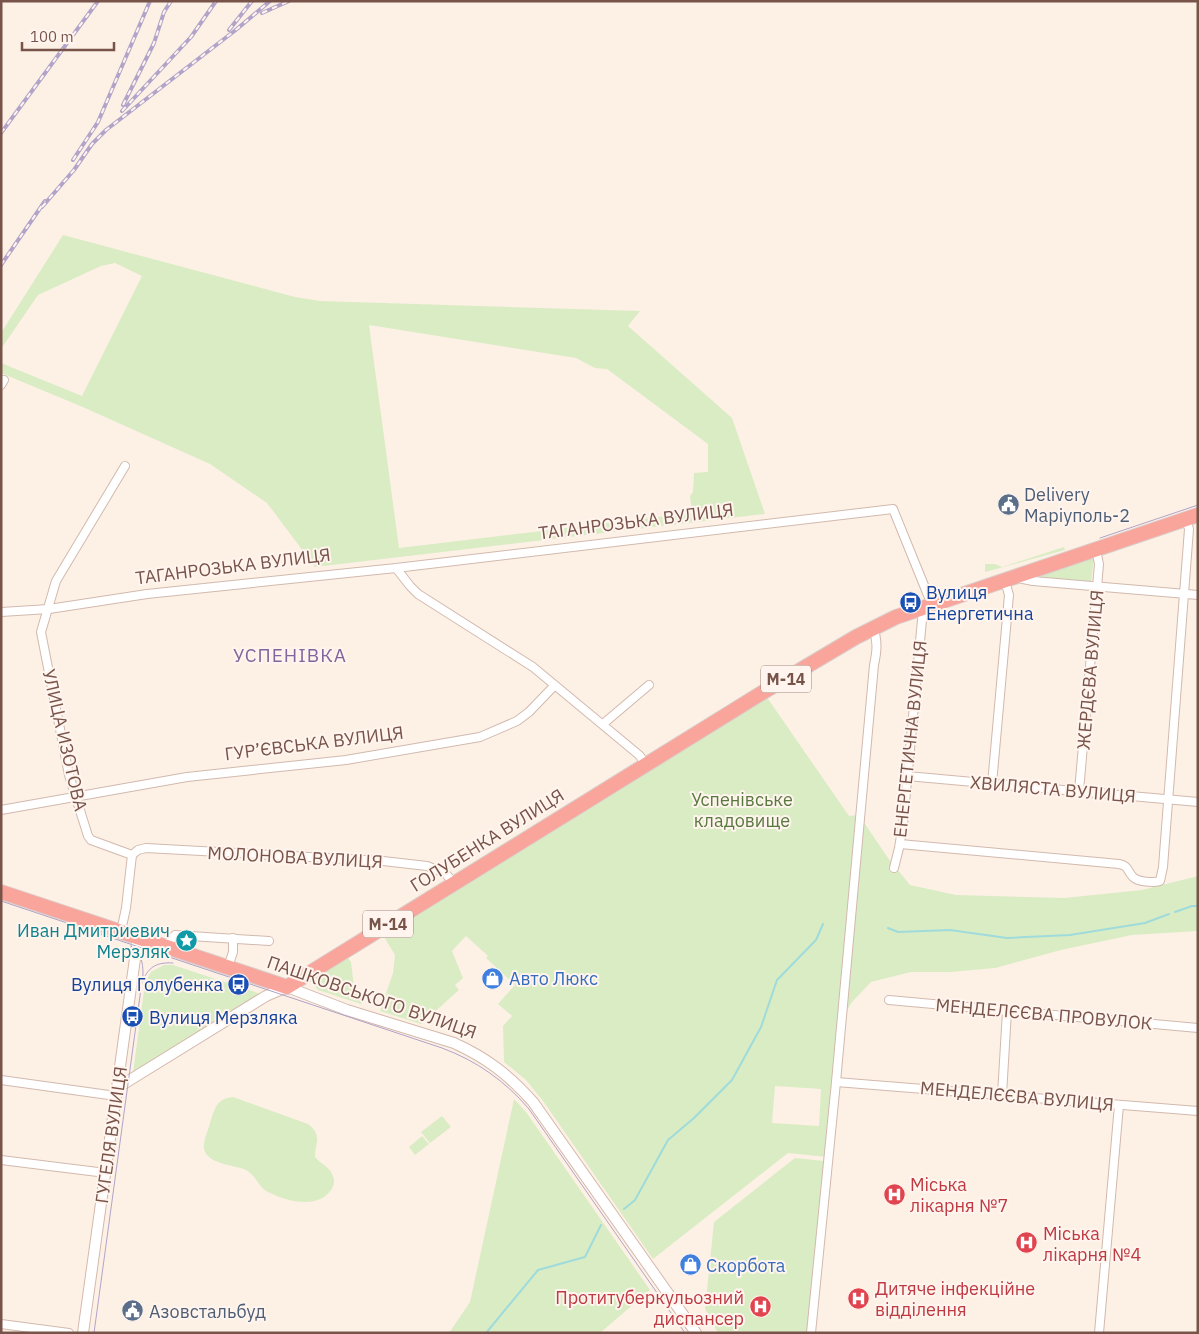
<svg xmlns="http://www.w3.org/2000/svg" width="1199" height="1334" font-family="'IBM Plex Sans',sans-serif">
<rect width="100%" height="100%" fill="#fdf1e6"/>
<g fill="#daecc4" fill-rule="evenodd">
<path d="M63,235L295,297L320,301L640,311L628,326L732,418L765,514L315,567L267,503L210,464L85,408L1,373V363L82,396L142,276L115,263L101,266L38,295L1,349V333ZM369,325L576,358L595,368L607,369L708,444V472L694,473L693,492L690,496L692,513L399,548Z"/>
<path d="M1064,547L1065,550L985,572V564H995L1002,567Z"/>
<path d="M1094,556L1091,583L1035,577Z"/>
<path d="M766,696L849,816L859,815L888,858L910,885L956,895L1064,898L1142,890L1198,876V931L1132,935L1061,950L995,968L950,972H911L871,982L852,1002L842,1019L827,1157L788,1153L653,1259L543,1101L526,1080L504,1062L503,1026L512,1016L498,1004L515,985L486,958L488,956L466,936L452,951L463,978L455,985L459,990L421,1024L380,1011L393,973L395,955L383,935ZM775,1086L821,1089L819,1126L772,1123Z"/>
<path d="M347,957L351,962L354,987L363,1000L361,1004L318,990L313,984L314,977Z"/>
<path d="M164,965H173L261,994L133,1073L145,983L151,972Z"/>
<path d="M233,1097L308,1124C323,1136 315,1142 315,1157C321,1164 330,1167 333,1176C335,1181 334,1186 331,1190C317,1210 286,1201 268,1192C258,1187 256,1175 246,1170C235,1165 212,1165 205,1152C201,1144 208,1132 210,1123C215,1108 216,1099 233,1097Z"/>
<path d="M514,1099L526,1112L650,1290L600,1333H449L470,1302Z"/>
<path d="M442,1116L451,1127L430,1143L421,1132Z"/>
<path d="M422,1136L429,1144L415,1155L409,1147Z"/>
<path d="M795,1158L824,1161L807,1333H718L705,1309L714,1222Z"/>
</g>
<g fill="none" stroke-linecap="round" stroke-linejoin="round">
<g stroke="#9fdbdb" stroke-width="2">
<path d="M1175,912L1192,906H1198"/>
<path d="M888,928L898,932L950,930L1007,938L1070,935L1145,923L1169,914"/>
<path d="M624,1209L635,1200L668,1140L694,1118L732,1080L761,1027L777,980L816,940L823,924"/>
<path d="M486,1333L538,1270L585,1257L601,1225"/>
</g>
<defs>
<g id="street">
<path d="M1,385L4,380"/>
<path d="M125,466L56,581L41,632L69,775L88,836L91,840L132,855"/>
<path d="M396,568L410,586L418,594L533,667L639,755L646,764"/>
<path d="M1018,578L1033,581L1198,595"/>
<path d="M1,612L49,609L147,594L396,568L893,509L932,605"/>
<path d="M603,724L649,685"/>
<path d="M907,776L1198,802"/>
<path d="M992,784L1009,595L1005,581"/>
<path d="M1079,791L1097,587L1099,564L1096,550"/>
<path d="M1,810L187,777L346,760L480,737L517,721L529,712L554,686"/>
<path d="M900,844L1119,864C1129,866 1127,871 1133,877C1138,882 1154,883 1160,881L1163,867L1189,529L1186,519"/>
<path d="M132,855L138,850L146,848L383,861L427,866L445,873L454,883"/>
<path d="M894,868L899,848L903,824L923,609"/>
<path d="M121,931L126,908L132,855"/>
<path d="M166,946L175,935L269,941"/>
<path d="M228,967L233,952V938"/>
<path d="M889,1000L1198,1028"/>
<path d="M1,1080L116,1096"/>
<path d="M836,1082L1198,1111"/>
<path d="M1002,1095L1007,1011"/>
<path d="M1,1160L106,1173"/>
<path d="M1,1324L69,1333"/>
<path d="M811,1333L836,1082L874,665C877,651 878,641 873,627"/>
<path d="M1099,1333L1119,1105"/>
</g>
<g id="secondary">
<path d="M117,1088L266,996L287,987L347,1010L454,1043C487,1058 509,1075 533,1102L696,1333"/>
<path d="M83,1333L138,937"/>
</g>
<path id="highway" d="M1,892L287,987L765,691L856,637L896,617L1198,515"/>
</defs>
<use href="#street" stroke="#d2b9ae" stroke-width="10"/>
<use href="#secondary" stroke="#d5b8ab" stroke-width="12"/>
<use href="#highway" stroke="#d9cfcc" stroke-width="16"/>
<use href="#street" stroke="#fff" stroke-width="8"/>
<use href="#secondary" stroke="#fff" stroke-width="10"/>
<use href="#highway" stroke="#faa59b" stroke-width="14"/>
<g stroke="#b2a3c8" stroke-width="1">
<path d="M1100,538L1198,505"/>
<path d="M1,901L442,1048C477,1061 505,1081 529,1109L685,1333"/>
<path d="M143,980C149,966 158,962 173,963"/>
<path d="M94,1333L143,974C143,962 141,953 131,946"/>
</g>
<defs>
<g id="rail">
<path d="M262,13L289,1"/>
<path d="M229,30L252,1"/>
<path d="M123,105L154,43L164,12L171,1"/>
<path d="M122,111L191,37L216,1"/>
<path d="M1,133L98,1"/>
<path d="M73,160L98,122L150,1"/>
<path d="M42,207L74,170L92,144L106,130L237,29L270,1"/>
<path d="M1,265L45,201"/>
</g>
</defs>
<use href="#rail" stroke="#b2a3c8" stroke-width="4"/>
<use href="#rail" stroke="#fff5ee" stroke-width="2" stroke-dasharray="5.5" stroke-linecap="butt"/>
</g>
<defs>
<symbol id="civic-disc" viewBox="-11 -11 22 22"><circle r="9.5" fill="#5c6f8a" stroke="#fff5ee"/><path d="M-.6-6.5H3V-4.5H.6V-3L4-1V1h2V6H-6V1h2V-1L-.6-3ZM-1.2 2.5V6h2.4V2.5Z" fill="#fff"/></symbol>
<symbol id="bus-disc" viewBox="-11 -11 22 22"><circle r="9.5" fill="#1a4fb4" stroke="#fff5ee"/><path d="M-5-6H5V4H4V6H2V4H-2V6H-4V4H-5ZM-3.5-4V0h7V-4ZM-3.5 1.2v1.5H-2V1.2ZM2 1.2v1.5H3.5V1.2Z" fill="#fff"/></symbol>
<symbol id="sight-disc" viewBox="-11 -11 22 22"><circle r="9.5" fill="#0f9aa8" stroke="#fff5ee"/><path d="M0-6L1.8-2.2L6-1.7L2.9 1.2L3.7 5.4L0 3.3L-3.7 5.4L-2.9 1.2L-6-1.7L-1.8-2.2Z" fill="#fff"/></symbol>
<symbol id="shop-disc" viewBox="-11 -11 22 22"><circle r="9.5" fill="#3f7fe0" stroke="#fff5ee"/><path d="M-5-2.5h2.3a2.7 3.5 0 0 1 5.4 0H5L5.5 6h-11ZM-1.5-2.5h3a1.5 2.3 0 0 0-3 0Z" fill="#fff"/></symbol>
<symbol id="hospital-disc" viewBox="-11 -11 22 22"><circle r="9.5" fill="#e0444e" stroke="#fff5ee"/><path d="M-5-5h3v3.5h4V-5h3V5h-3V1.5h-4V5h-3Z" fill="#fff"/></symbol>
</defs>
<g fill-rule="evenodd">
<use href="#civic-disc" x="996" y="492" width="25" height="25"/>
<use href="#bus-disc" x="898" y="590" width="25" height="25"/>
<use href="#sight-disc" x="174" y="928" width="25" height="25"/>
<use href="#shop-disc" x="480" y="966" width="25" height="25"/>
<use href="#bus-disc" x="226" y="972" width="25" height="25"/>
<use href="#bus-disc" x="120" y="1004" width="25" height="25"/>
<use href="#hospital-disc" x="882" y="1182" width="25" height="25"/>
<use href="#hospital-disc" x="1014" y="1230" width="25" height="25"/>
<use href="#shop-disc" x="678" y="1252" width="25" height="25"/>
<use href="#hospital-disc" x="846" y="1286" width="25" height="25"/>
<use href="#hospital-disc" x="748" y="1294" width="25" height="25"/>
<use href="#civic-disc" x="120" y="1298" width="25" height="25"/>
</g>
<g text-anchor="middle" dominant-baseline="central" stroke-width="4" stroke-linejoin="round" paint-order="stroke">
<g fill="#fff5ee" stroke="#a0847a" stroke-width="1">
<rect x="761" y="665.5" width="50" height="27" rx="4"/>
<rect x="363" y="910.5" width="50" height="27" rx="4"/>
</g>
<g font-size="16" font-weight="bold" fill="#785349">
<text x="786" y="679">М-14</text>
<text x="388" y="924">М-14</text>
</g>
<g font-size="18" fill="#4e5e75" stroke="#fff5ee" text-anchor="start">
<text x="1024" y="494">Delivery<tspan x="1024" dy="21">Марiуполь-2</tspan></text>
<text x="149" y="1311">Азовстальбуд</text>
</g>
<g font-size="18" fill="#785349" stroke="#fff5ee">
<text transform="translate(636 521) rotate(-7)">ТАГАНРОЗЬКА ВУЛИЦЯ</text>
<text transform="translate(233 566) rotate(-7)">ТАГАНРОЗЬКА ВУЛИЦЯ</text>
<text transform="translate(1090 670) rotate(-85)">ЖЕРДЄВА ВУЛИЦЯ</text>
<text transform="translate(910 739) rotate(-84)">ЕНЕРГЕТИЧНА ВУЛИЦЯ</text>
<text transform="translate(65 740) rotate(77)">УЛИЦА ИЗОТОВА</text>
<text transform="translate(314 743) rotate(-7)">ГУР’ЄВСЬКА ВУЛИЦЯ</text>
<text transform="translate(1053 789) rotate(5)">ХВИЛЯСТА ВУЛИЦЯ</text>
<text transform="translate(487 840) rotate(-32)">ГОЛУБЕНКА ВУЛИЦЯ</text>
<text transform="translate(295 857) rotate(3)">МОЛОНОВА ВУЛИЦЯ</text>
<text transform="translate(372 997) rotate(19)">ПАШКОВСЬКОГО ВУЛИЦЯ</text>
<text transform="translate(1044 1014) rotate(5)">МЕНДЕЛЄЄВА ПРОВУЛОК</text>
<text transform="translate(1017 1096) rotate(5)">МЕНДЕЛЄЄВА ВУЛИЦЯ</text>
<text transform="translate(111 1135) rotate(-82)">ГУГЕЛЯ ВУЛИЦЯ</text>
</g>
<g font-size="18" fill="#164399" stroke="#fff5ee" text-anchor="start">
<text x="926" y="592">Вулиця<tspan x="926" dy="21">Енергетична</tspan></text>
<text x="223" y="984" text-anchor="end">Вулиця Голубенка</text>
<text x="149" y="1017">Вулиця Мерзляка</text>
</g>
<g font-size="18" fill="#58793e" stroke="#fff5ee">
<text x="742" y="799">Успенівське<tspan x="742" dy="21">кладовище</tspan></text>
</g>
<g font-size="18" fill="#0d838f" stroke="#fff5ee" text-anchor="end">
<text x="170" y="930">Иван Дмитриевич<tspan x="170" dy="21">Мерзляк</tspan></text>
</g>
<g font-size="18" fill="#366cbe" stroke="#fff5ee" text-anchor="start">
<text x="509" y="978">Авто Люкс</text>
<text x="706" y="1265">Скорбота</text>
</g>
<g font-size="18" fill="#be3a42" stroke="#fff5ee" text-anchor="start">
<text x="910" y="1184">Міська<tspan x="910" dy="21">лікарня №7</tspan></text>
<text x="1043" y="1233">Міська<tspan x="1043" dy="21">лікарня №4</tspan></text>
<text x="875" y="1288">Дитяче інфекційне<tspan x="875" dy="21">відділення</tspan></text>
<text x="744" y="1297" text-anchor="end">Протитуберкульозний<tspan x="744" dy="21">диспансер</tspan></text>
</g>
<g font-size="19" letter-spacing="1" fill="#81659c" stroke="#fff5ee">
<text x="290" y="655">УСПЕНІВКА</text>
</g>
</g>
<rect width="1199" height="1334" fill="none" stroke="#785349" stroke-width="5"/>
<path d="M22 42v8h92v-8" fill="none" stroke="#785349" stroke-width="2.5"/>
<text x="30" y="42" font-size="15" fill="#785349" stroke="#fff5ee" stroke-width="4" paint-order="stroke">100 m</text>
</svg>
